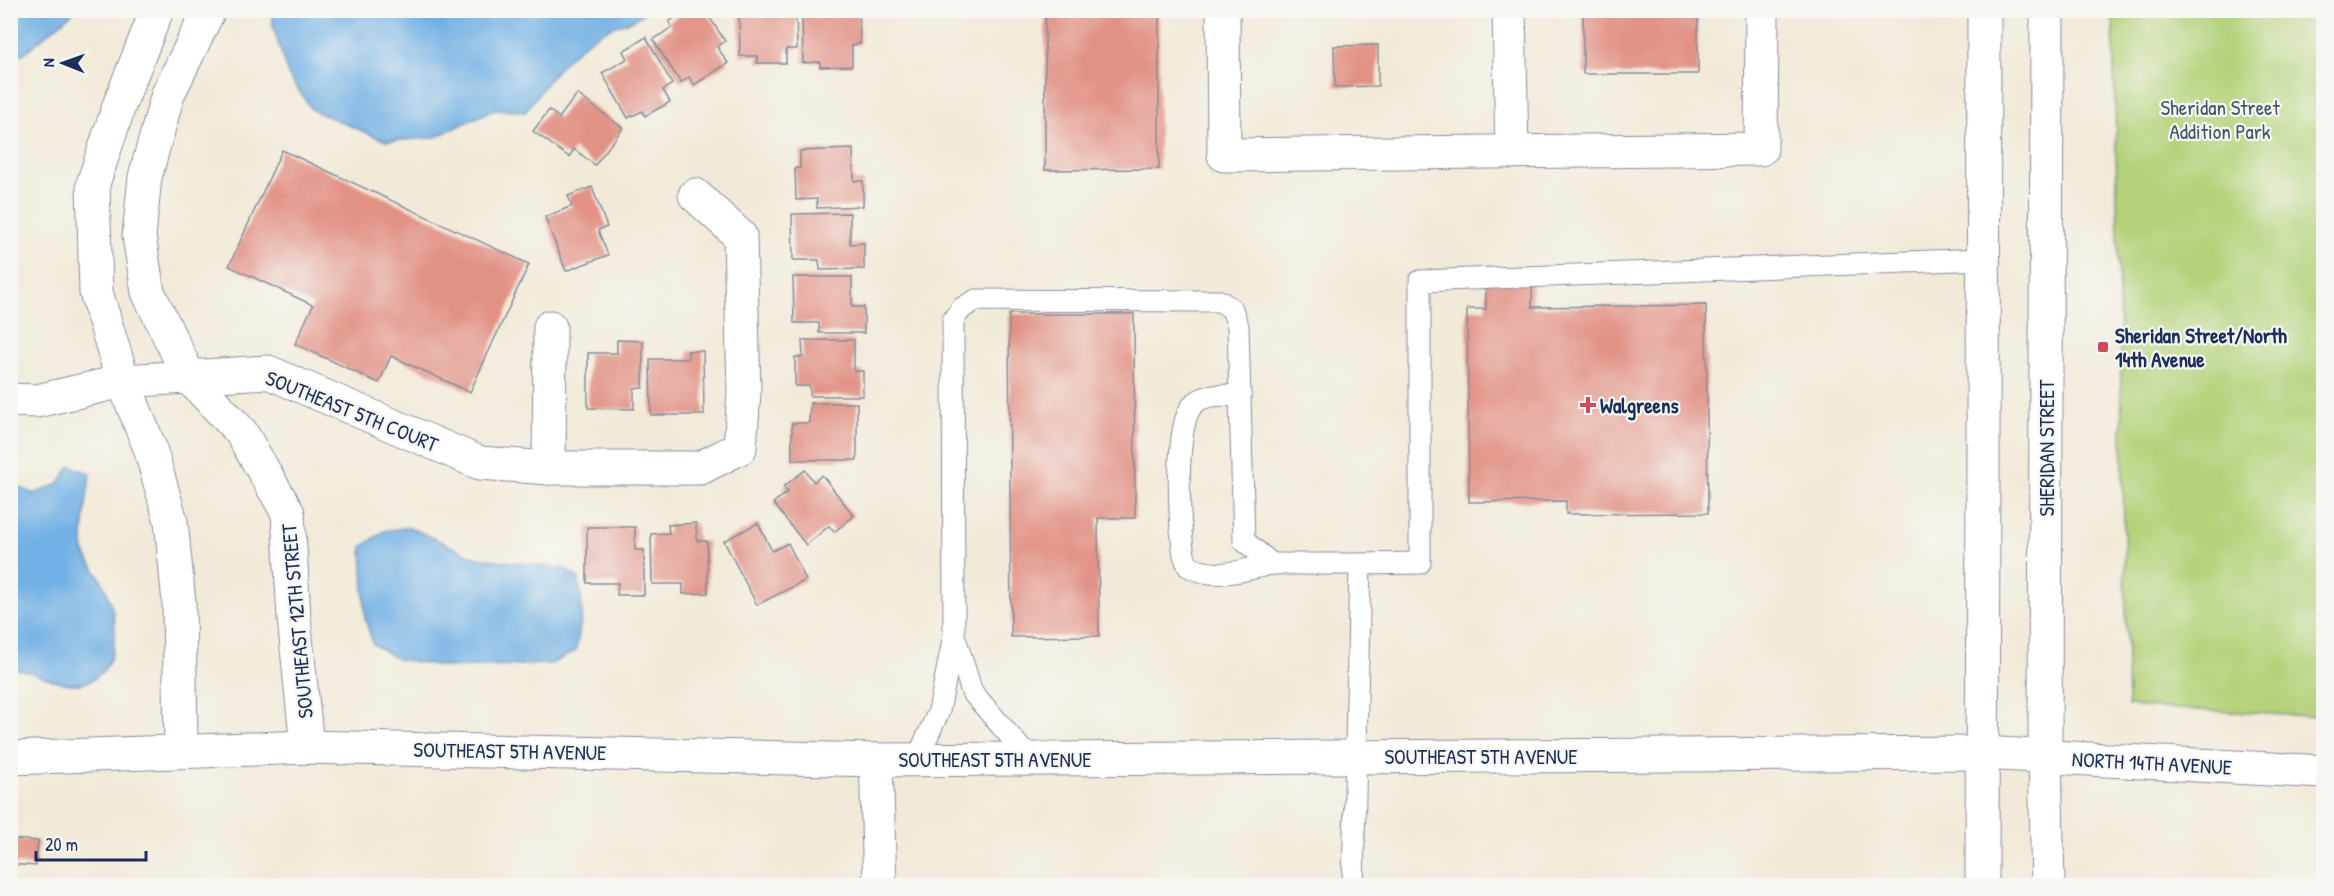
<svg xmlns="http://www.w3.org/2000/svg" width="2334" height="896" font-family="'Patrick Hand',sans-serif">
<rect width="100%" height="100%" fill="#f6f6f2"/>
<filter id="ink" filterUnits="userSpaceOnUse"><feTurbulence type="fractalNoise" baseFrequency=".0167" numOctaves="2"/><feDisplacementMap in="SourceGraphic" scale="12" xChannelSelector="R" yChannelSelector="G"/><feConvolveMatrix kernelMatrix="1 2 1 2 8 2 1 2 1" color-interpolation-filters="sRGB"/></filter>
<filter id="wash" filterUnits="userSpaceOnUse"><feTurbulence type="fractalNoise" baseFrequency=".008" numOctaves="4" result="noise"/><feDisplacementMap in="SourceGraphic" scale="24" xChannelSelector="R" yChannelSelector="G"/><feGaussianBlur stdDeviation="1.35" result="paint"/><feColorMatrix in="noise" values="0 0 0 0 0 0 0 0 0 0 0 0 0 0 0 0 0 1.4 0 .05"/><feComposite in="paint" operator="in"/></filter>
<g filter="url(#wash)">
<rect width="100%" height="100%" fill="#f2ead8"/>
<path fill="#b4d279" stroke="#68806c" stroke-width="1.5" d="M2113,11H2323V717L2128,706Z"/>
<g fill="#71b0e4" stroke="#4670a1" stroke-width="1.5">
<path d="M10,11L11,10L75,11L24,53L11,58Z"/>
<path d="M272,11V10L646,11C633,24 612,24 597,35C564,57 548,80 525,112L495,109L433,138L386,141L312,110L288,75L273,26Z"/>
<path d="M70,466L90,473C89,488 80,538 84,550C89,564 101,576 106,590C118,617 122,665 90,681C66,692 35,670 11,668V483L34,494L58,484Z"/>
<path d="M409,527L475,557L565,569L579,579L582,613L576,651L551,664L448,667L397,659L373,644L365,618L362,547L384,531Z"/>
</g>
<g id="blocks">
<g fill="#e29285">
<path d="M686,10H705L725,41L717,47L728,63L694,85L689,77L681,83L653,40L672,27L669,22Z"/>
<path d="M739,10H796L797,49H786V63H757L758,56H740Z"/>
<path d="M802,10H859L860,44L852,45V66L820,67V62L803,63Z"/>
<path d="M1045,10H1159V169L1045,170Z"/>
<rect x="1583" y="10" width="115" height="64"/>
<path d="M646,37L672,84L663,90L670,102L645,116L642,111L628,118L602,73L627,59L623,51Z"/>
<path d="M1378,45V86L1335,87L1334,46Z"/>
<path d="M577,94L623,128L595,165L574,149L569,157L533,131L549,110L559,118Z"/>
<path d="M853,149L854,181H863V206L817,208V199L796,200L795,168H800V151Z"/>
<path d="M282,150L529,264L470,392L391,356L379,383L295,344L313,305L229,266Z"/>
<path d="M592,187L607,227L598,230L608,255L566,271L545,217L572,206L568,196Z"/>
<path d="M850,213V244L864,243V269L820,270L819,260H793L792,214Z"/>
<path d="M793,277H852V307H864V333H819V323H794Z"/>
<path d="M1486,282H1532V307L1706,305L1708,513L1566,514V501L1469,502L1467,309H1486Z"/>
<path d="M1009,314H1134L1135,518H1098L1099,636L1011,637Z"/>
<path d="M617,340L643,341V388H634V409L588,408V353H617Z"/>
<path d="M802,340H854V371H863V396H810V386H795V357H803Z"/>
<path d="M688,351H703L704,415H651L650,359H688Z"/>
<path d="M810,403H857V460H792V423H809Z"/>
<path d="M805,470L814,482L822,475L854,516L834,532L829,526L806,545L773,503L788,492L783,487Z"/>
<path d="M696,523L697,541H707L708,593L683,594V584H652L651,534L669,533L668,525Z"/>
<path d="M758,523L772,551L788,543L806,580L757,605L724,541Z"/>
<path d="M587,527H635V550H644V595H617L618,583H587Z"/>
<path d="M10,839L38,841L36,866L10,864Z"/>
</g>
</g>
</g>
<g filter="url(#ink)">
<use href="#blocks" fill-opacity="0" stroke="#868c9b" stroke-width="1.5"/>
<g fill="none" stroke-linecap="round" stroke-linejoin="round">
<defs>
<g id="lane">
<path d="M1240,396C1225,395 1202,393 1192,406C1174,427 1179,527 1184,555L1188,566C1215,581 1243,570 1272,564"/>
<path d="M955,638L972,692L1029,758"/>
<path d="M917,759L939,711L954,635L953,320L962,308L976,300L1220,301L1232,309L1238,326L1244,541L1272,564H1360"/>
<path d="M1353,886L1360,564L1420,563V281L1983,259"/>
</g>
<g id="street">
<path d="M157,10L120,103L93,184L96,292L123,381L150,448L171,521L179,603L181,751"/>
<path d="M209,10L168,94L145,177L139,236L148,292L189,377L241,432L288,513L294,618L307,747"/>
<path d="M1223,10L1224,155L1761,149L1762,10"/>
<path d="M1509,10L1512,152"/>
<path d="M10,400L37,401L123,381L268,372L480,463L549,468H700L740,448L744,392L740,236L695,195"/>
<path d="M549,468L550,327"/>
<path d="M1981,753L2324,772"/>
<path d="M876,760L880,886"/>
</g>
<path id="secondary" d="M10,758L307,747L876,760L1981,753"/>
<g id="primary">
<path d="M2047,10L2045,756L2048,886"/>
<path d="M1982,886L1984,10"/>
</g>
</defs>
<use href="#lane" stroke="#868c9b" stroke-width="23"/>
<use href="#street" stroke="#868c9b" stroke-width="35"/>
<use href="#secondary" stroke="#868c9b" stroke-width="35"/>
<use href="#primary" stroke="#868c9b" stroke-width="35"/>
<use href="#lane" stroke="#fff" stroke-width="21"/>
<use href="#street" stroke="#fff" stroke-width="33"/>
<use href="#secondary" stroke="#fff" stroke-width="33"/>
<use href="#primary" stroke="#fff" stroke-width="33"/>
</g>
</g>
<g fill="#d1495b" stroke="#f6f6f2" stroke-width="2">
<rect x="2097" y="341" width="12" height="12" rx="3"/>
<path d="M1585 396h6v6h6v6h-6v6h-6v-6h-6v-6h6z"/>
</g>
<g text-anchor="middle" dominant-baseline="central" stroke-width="4.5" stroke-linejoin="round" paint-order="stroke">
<g font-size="21" fill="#415865" stroke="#f6f6f2">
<text x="2220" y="107">Sheridan Street<tspan x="2220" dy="24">Addition Park</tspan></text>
</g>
<g font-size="21" font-weight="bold" fill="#1b2f5e" stroke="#f6f6f2" text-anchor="start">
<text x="2115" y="335">Sheridan Street/North<tspan x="2115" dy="24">14th Avenue</tspan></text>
<text x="1600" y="405">Walgreens</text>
</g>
<g font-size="21" fill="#1b2f5e" stroke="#f6f6f2">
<text transform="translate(352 411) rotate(22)">SOUTHEAST 5TH COURT</text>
<text transform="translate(2046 448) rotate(-90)">SHERIDAN STREET</text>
<text transform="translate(297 621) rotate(-95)">SOUTHEAST 12TH STREET</text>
<text transform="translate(510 751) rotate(1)">SOUTHEAST 5TH AVENUE</text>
<text x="1481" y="756">SOUTHEAST 5TH AVENUE</text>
<text x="995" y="759">SOUTHEAST 5TH AVENUE</text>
<text transform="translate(2152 763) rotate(3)">NORTH 14TH AVENUE</text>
</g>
</g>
<rect width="2334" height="896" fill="none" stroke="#f6f6f2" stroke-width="36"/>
<g transform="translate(63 63) rotate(271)" stroke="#f6f6f2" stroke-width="4.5" paint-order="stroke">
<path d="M0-4.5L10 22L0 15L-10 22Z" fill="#1b2f5e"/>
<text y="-9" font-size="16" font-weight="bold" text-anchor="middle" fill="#1b2f5e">N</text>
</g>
<path d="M36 851v9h110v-9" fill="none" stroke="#1b2f5e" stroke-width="3"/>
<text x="45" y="851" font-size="18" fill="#1b2f5e" stroke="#f6f6f2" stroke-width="4.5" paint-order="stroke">20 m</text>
</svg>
